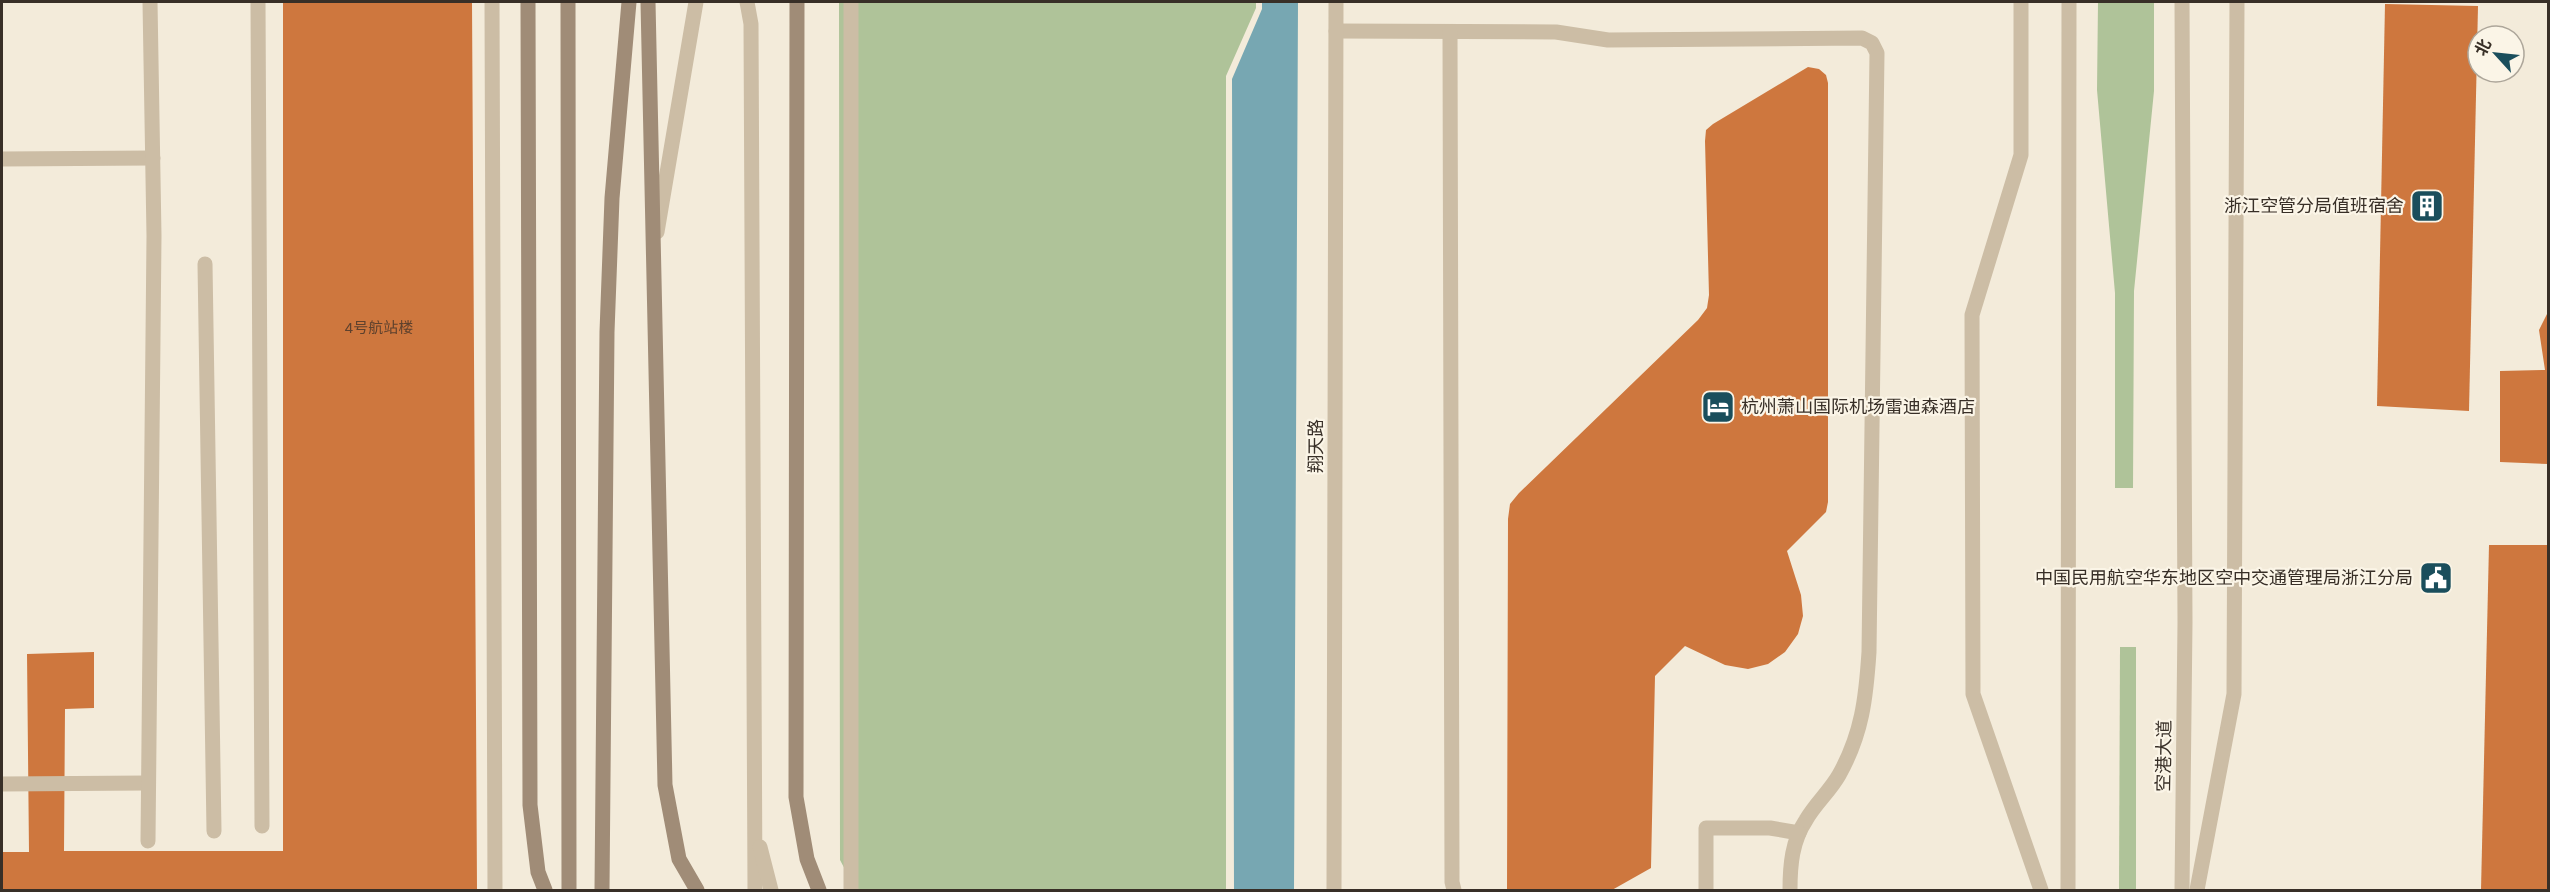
<svg xmlns="http://www.w3.org/2000/svg" width="2550" height="892" font-family="Arial,'Noto Sans SC',sans-serif">
<rect width="100%" height="100%" fill="#f3ebda"/>
<g fill="#afc399">
<path d="M839,2H1256V8L1226,76V890H856L840,860Z"/>
<path d="M2098,2H2154V91L2134,291L2133,488H2115V293L2097,90Z"/>
<path d="M2120,647H2136V890H2119Z"/>
</g>
<path fill="#77a7b2" d="M1262,2H1298L1294,890H1234L1232,79L1262,9Z"/>
<g fill="#ce773e">
<path d="M283,2H472L477,890H2V852H29L27,654L94,652V708L65,709L64,851H283Z"/>
<path d="M2385,4L2478,6L2469,411L2377,406Z"/>
<path d="M1808,67L1819,69L1826,75L1828,83V502L1826,512L1787,551L1801,595L1803,616L1798,634L1785,652L1768,664L1748,669L1725,665L1685,646L1655,676L1651,868L1612,890H1507L1508,519L1510,504L1519,493L1698,320L1707,308L1709,295L1705,141L1706,130L1713,124Z"/>
<path d="M2548,312V464L2500,462V371L2545,370L2539,330Z"/>
<path d="M2489,545H2548V890H2481Z"/>
</g>
<g fill="none" stroke-linecap="round" stroke-linejoin="round">
<g stroke="#ccbda5" stroke-width="15">
<path d="M258,2L262,826"/>
<path d="M492,2L495,890"/>
<path d="M2021,2V155L1972,315L1973,694L2041,890"/>
<path d="M1336,31L1556,32L1608,40L1862,38L1872,43L1877,53L1869,652C1866,698 1862,734 1839,775C1830,791 1815,804 1806,820C1792,841 1790,865 1790,890"/>
<path d="M1450,32L1452,882L1454,890"/>
<path d="M2,159L153,158"/>
<path d="M205,264L214,831"/>
<path d="M2,784L147,783"/>
<path d="M148,841L154,236L150,2"/>
<path d="M851,890V2"/>
<path d="M1334,890L1336,2"/>
<path d="M1706,890V828H1770L1799,833"/>
<path d="M2197,890L2234,694L2237,2"/>
</g>
<g stroke="#ccbda5" stroke-width="15">
<path d="M747,2L751,24L755,890"/>
<path d="M2182,2L2185,622L2182,890"/>
<path d="M657,232L696,2"/>
<path d="M760,847L771,890"/>
<path d="M2068,890L2069,2"/>
</g>
<g stroke="#a08c77" stroke-width="15">
<path d="M528,2L530,805L538,872L545,890"/>
<path d="M568,2L569,890"/>
<path d="M648,2L665,785L679,859L697,890"/>
<path d="M797,2L796,797L807,859L819,890"/>
<path d="M602,890L607,332L612,198L629,2"/>
</g>
</g>
<defs>
<symbol id="building-square" viewBox="-11 -11 22 22"><rect x="-9" y="-9" width="18" height="18" rx="4" fill="#1a4e5c" stroke="#fbf5e7"/><path d="M-4-6H4V6H1V3H-1V6H-4ZM-2.5-4.3h1.7v1.8h-1.7ZM.8-4.3h1.7v1.8H.8ZM-2.5-1h1.7V.8h-1.7ZM.8-1h1.7V.8H.8Z" fill="#fff"/></symbol>
<symbol id="hotel-square" viewBox="-11 -11 22 22"><rect x="-9" y="-9" width="18" height="18" rx="4" fill="#1a4e5c" stroke="#fbf5e7"/><path d="M-6-4.5h1.5V1H6V5H4.5V3h-9V5H-6ZM-4 0a1.8 1.8 0 1 1 3.6 0ZM.5 0V-2.5h3Q6-2.5 6 0Z" fill="#fff"/></symbol>
<symbol id="civic-square" viewBox="-11 -11 22 22"><rect x="-9" y="-9" width="18" height="18" rx="4" fill="#1a4e5c" stroke="#fbf5e7"/><path d="M-.6-6.5H3V-4.5H.6V-3L4-1V1h2V6H-6V1h2V-1L-.6-3ZM-1.2 2.5V6h2.4V2.5Z" fill="#fff"/></symbol>
</defs>
<g fill-rule="evenodd">
<use href="#building-square" x="2408" y="187" width="38" height="38"/>
<use href="#hotel-square" x="1699" y="388" width="38" height="38"/>
<use href="#civic-square" x="2417" y="559" width="38" height="38"/>
</g>
<g text-anchor="middle" dominant-baseline="central" stroke-width="4.5" stroke-linejoin="round" paint-order="stroke">
<g font-size="15" fill="#5e412d">
<text x="379" y="327">4号航站楼</text>
</g>
<g font-size="18" fill="#382f27" stroke="#fbf5e7" text-anchor="end">
<text x="2404" y="206">浙江空管分局值班宿舍</text>
<text x="1741" y="407" text-anchor="start">杭州萧山国际机场雷迪森酒店</text>
<text x="2413" y="578">中国民用航空华东地区空中交通管理局浙江分局</text>
</g>
<g font-size="18" fill="#382f27" stroke="#fbf5e7">
<text transform="translate(1316 446) rotate(-90)">翔天路</text>
<text transform="translate(2164 756) rotate(-89)">空港大道</text>
</g>
</g>
<rect width="2550" height="892" fill="none" stroke="#382f27" stroke-width="6"/>
<g transform="translate(2496 54) rotate(297)"><circle r="28" fill="#fbf5e7" stroke="#ada69a" stroke-width="1.5"/>
<path d="M0-4.5L10 22L0 15L-10 22Z" fill="#1a4e5c"/>
<text y="-9" font-size="16" font-weight="bold" text-anchor="middle" fill="#382f27">北</text>
</g>
</svg>
